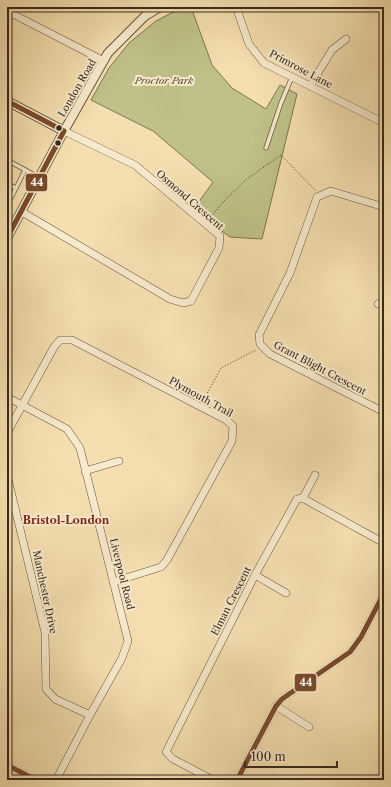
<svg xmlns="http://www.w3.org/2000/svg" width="391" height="787" font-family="'Libre Caslon Text',serif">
<rect width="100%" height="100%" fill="#f5dfb0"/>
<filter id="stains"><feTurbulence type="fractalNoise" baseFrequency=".005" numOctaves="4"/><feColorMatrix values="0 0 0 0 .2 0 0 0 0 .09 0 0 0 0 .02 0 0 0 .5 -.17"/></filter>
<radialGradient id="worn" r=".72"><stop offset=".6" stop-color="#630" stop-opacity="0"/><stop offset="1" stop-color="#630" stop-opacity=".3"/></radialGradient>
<path fill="#bfc188" stroke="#7a7652" d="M183,7H191L212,65L232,88L266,109L280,85L297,94L262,239L230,237L193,210L213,182L153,131L91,100L109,68L129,43L156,21Z"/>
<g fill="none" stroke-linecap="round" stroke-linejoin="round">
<defs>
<g id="service">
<path d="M266,148L281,103L292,77"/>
<path d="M7,160L38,177"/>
<path d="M7,168L10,162"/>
<path d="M7,184L16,188"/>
<path d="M7,206L25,170"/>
</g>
<g id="minor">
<path d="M236,7L249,44L264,63L384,123"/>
<path d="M7,11L104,61"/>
<path d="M310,86L332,50L346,39"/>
<path d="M384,207L331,191L317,197L290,273L259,335L260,344L270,354L384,412"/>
<path d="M22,212L170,299L183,303L191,301L219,248L220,236L135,165L64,131"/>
<path d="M378,304L384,299"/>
<path d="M7,397L67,429L80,448L128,641L122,658L90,715L56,780"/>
<path d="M7,433L54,347L60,340H72L226,420L233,426L232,441L167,560L161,567L113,582"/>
<path d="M85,471L119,461"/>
<path d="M7,475L45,632L46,689L55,699L90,715"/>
<path d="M303,498L315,475"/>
<path d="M255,575L286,593"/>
<path d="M276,706L309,727"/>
<path d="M7,765L36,780"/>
<path d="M213,780L173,759L166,752L255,575L297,499L303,498L306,500L384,543"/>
<path d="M237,780L276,706L282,699L350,652L361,637L384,593"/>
<path d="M380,780L384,773"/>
</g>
<g id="tertiary">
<path d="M7,101L64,131"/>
<path d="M7,238L64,131L108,53L145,16L160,7"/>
</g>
</defs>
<use href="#service" stroke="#665742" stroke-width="5"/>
<use href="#minor" stroke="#665742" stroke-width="8"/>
<use href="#tertiary" stroke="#665742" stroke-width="10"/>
<g stroke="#362a1d" stroke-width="1" stroke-dasharray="1 2" stroke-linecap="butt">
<path d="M209,219L224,201L247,179L281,155L316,191"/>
<path d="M203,401L221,368L256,350"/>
</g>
<use href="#service" stroke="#f8eacc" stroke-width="3.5"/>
<use href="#minor" stroke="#f8eacc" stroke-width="7"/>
<use href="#tertiary" stroke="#f8eacc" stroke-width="8"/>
<defs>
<g id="bus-1">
<path d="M7,101L64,131L7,238"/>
<path d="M7,765L36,780"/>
<path d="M237,780L276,706L282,699L350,652L361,637L384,593"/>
</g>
</defs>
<use href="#bus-1" stroke="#f8eacc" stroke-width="8"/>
<use href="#bus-1" stroke="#7a4b2a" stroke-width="5"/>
</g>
<g fill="#362a1d" stroke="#f8eacc" stroke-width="1.5">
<circle cx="59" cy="128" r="3.5"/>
<circle cx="58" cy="143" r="3.5"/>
</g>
<g text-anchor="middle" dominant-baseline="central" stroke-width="4" stroke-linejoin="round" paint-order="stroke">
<g font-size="10" fill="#362a1d" stroke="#f8eacc">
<text transform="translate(301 69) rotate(28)">Primrose Lane</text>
<text transform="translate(77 88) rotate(-60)">London Road</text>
<text transform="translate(190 200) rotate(41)">Osmond Crescent</text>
<text transform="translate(320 368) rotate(28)">Grant Blight Crescent</text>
<text transform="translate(201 397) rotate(29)">Plymouth Trail</text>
<text transform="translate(122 574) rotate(76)">Liverpool Road</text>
<text transform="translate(45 592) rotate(78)">Manchester Drive</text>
<text transform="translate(231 601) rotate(-63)">Elman Crescent</text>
</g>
<g font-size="10" font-style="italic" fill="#585038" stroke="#f8eacc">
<text x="164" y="80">Proctor Park</text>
</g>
<g font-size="11" font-weight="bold" fill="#7a1f14" stroke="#f8eacc">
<text x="66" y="520">Bristol-London</text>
</g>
</g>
<g stroke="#f8eacc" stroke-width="1.5">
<rect x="25" y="173" width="23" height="19" rx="4" fill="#7a4b2a"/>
<rect x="294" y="673" width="23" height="19" rx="4" fill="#7a4b2a"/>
</g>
<g font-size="11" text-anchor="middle" font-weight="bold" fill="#fff">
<text x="37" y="186">44</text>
<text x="306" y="686">44</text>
</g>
<rect width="391" height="787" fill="none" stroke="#f5dfb0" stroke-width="24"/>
<rect x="8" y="8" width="375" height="771" fill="none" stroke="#362a1d" stroke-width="2"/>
<rect x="12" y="12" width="367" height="763" fill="none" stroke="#362a1d"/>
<path d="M245 761v6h92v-6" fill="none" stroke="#362a1d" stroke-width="2"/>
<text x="251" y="761" font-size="12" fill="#362a1d" stroke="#f8eacc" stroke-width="3" paint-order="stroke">100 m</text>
<rect width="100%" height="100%" filter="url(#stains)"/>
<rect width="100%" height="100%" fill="url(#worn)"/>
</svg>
